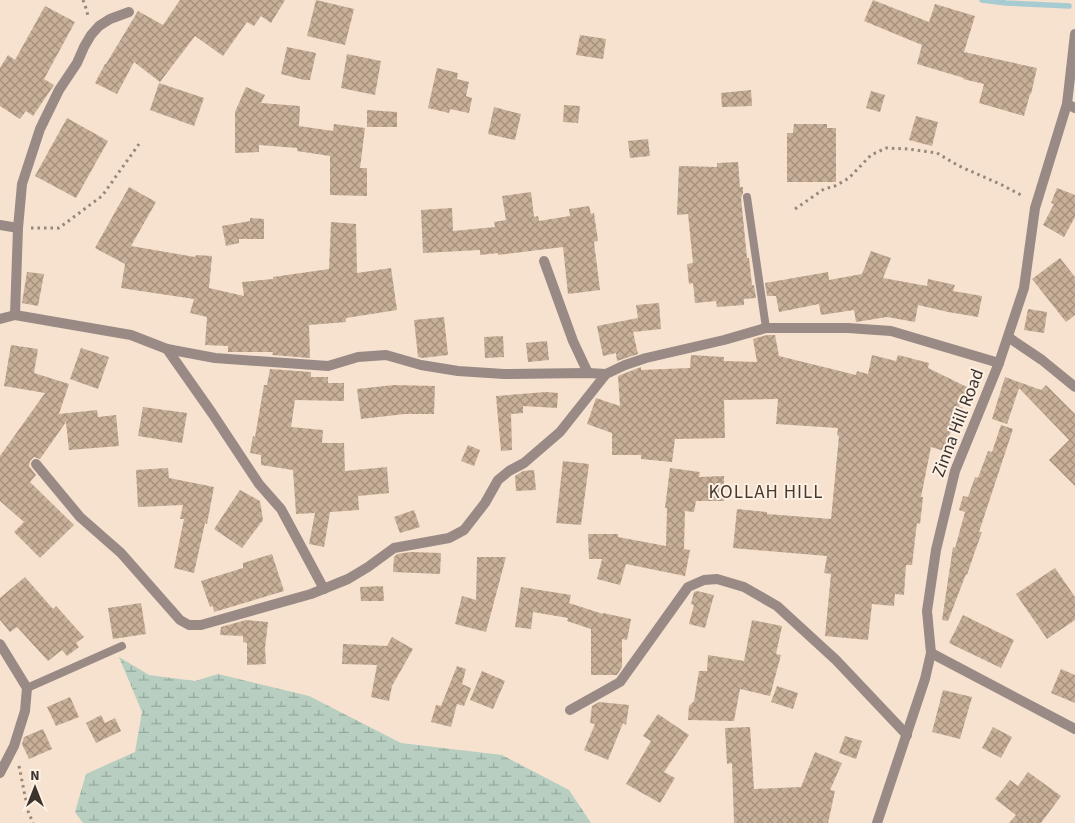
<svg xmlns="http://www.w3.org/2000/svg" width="1075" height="823" font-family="'Source Sans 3',sans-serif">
<defs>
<pattern id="wetland-marsh" width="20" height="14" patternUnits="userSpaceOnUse" patternTransform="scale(1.25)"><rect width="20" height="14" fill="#b7cec1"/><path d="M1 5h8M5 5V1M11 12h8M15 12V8" fill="none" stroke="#96a89d"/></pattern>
<pattern id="building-cross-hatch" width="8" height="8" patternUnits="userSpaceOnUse" patternTransform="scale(1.25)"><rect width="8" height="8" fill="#c7af98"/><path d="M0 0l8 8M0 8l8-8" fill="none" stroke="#a38f7c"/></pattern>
</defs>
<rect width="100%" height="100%" fill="#f6e2cf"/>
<path fill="url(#wetland-marsh)" d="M119,657L149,675L195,681L218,674L309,696L401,743L502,755L569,790L591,823H83L75,812L86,774L135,752L142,712Z"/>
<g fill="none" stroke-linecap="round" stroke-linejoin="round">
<path stroke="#a6ccd2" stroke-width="5.5" d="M982,0L1006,3L1069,6"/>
</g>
<g fill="url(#building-cross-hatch)">
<path d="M180,0H285L271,23L261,16L254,26L247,22L223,56L195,36L160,82L134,62L117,94L95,83L105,64H106L138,11L163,25Z"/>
<path d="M316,0L354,9L345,45L307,36Z"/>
<path d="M873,0L929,22L935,4L975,16L964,52L1037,68L1031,94H1030L1024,116L979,103L984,84L963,79L964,78L917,64L922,45L864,21Z"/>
<path d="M45,6L75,22L44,79L54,85L33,116L26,111L20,119L0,106V68L8,55L15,60Z"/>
<path d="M580,35L606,39L603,59L576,55Z"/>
<path d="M287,47L316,53L310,80H304L281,74Z"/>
<path d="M347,54L381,61L375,95L341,88Z"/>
<path d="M437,68L458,73L457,79L469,82L466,96L472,98L469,113L450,109L449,113L428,108Z"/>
<path d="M159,83L204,98L194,126L150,110Z"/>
<path d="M246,87L265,95L261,103L300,106L299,126L333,131L334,124L365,128L360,168H367V196L330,195V156L297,151V148L259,145V152L235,153V112Z"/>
<path d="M751,90L752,106L722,107L721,93Z"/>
<path d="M871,91L885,95L880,112L866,108Z"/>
<path d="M564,105L580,106L578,123L563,122Z"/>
<path d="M494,107L521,114L515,140L488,134Z"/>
<path d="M367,110L397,112V127H367Z"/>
<path d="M916,116L938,122L932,146L909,140Z"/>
<path d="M67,118L108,141L76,198L35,176Z"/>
<path d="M794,124H827V128H836V182H787V133H793Z"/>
<path d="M648,139L650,156L630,158L628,141Z"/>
<path d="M738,162L740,187H743V193L741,198L747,258H749L752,285H754L756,298L744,299V305L717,307L716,301L695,303L693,283L689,284L687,264L693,263L688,214L677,215L679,166L717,167V163Z"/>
<path d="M129,187L156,202L131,246L195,257L196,255L212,256L209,288L244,296L242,282L273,279V277L329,269L331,222L356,224L357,273L391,268L397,310L346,318V322L309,325L310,358L272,355L273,352H228V346L205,345L207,317L190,313L194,299L121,288L125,264L95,248Z"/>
<path d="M1057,188L1075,195V217L1064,237L1043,225L1054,204L1051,203Z"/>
<path d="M531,192L534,217L538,216L539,221L570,216L569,209L589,206L591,214L594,213L598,241L594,242L600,290L568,294L563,247L498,255V253L480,255V250L423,253L421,210L452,208L453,231L495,227L494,222L506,220L502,196Z"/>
<path d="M250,218L264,219V239H239V243L226,246L222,226L250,221Z"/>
<path d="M871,251L891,258L883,278L927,286L928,279L955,285L953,291L982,296L978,317L948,312L918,305L915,322L887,317L856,322L854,310L821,315L819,304L779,312L776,296H767L765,283L828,272L829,280L862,274Z"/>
<path d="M1060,258L1075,277V315L1066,322L1032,279Z"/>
<path d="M27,272L44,274L38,306L22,303Z"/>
<path d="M659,303L661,329L633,332L638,354L617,361L616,353L603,356L597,326L638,318L636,305Z"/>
<path d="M1028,309L1047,312L1044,333L1024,330Z"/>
<path d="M444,317L448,355L422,358L418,357L414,320Z"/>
<path d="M767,335H775L779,356L856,375L857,371L868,374L872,355L896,361L898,355L929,363L928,368L969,388L959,406L963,408L955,429L952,428L944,451L931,447L921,497H923L920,524L917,523L912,565H906L904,595L895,594L894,606L872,604L868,640L825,636L831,574L824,573L827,556L733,548L737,509L767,512V514L831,519L839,436L837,435L838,428L776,424L778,399L724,400L725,438L675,439L672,462L641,459V455H612V433L587,424L596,398L620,406L618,376L641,367V370L690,368L691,355L724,357V361L757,362L753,339Z"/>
<path d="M503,336L504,357L485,358L484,337Z"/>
<path d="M547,341L549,360L528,362L526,343Z"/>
<path d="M11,345L38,349L34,373L69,384L59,414L97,410L98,417L116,415L119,446L69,450L66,422L40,459L34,457L30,461L29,466L36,475L30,482L74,525L40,558L14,532L24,522L0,501V456L45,393L4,386Z"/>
<path d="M81,348L109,357L98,389L70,379Z"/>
<path d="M270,369L311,372V377H328V383H344V401L295,400L291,427L323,430L322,443H344L345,471L387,467L389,493L358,496L359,510L330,512L324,547L309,544L315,513L296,514L293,470L261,465V455L250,453L253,436L255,437L264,385H267Z"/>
<path d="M1005,377L1041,390L1046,385L1075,414V486L1049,460L1069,440L1019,388L1007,424L992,419Z"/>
<path d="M394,385L435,386L434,414H405L361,419L357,389Z"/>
<path d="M546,392L558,393L557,408L523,406V413L511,414L512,450L501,451L496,396Z"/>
<path d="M143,407L187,413L182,443L138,436Z"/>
<path d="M1001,425L1013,429L979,532H982L974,554L967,575L966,574L948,621L942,620L953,547L955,548L965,512L959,510L963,496L968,497L975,477L978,478L988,451L992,452Z"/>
<path d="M468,445L480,450L474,466L461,461Z"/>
<path d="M563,461L589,464L581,525L556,523Z"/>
<path d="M168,468L169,478L214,487L207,524L205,523L194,573L174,568L184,519H180L183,505L138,507L136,470Z"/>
<path d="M670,468L700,472L699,477L724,476V501H696L694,512L685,511L684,549L690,550L685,576L626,564L620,585L597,579L602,559H589L588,534H618V537L666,546L667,508H665Z"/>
<path d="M534,470L536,490L516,491L515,476L523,471Z"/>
<path d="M240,490L260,501L263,520L242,548L214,529Z"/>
<path d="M414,510L420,527L400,533L394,517Z"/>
<path d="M411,552L441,553L440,574L393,572L394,557L397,554Z"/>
<path d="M272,554L284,591L214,612L213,606L210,607L201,581L243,568V563Z"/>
<path d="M477,557H506L486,632L455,624L462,596L476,600Z"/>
<path d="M1055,568L1075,597V620L1047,639L1016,594Z"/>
<path d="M25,577L53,609L56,606L84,637L76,643L79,647L67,656L62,650L48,661L17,627L10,632L0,620V598Z"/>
<path d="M383,586L384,601H361L360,587Z"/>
<path d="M521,587L571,595L569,603L603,614V613L631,619L627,640L622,639V667L617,675H591V629L567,621L568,618L533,612L531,629L515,627Z"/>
<path d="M697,591L714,595L705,628L689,624L694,605L691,604L694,592Z"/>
<path d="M141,603L146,634L113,639L108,608Z"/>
<path d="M963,615L1014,640L1001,668L949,643Z"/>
<path d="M246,620L268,622L265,648L266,664L247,665V643L243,642V636L220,635L221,627Z"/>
<path d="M752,620L782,626L776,654L781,655L770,696L740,689L734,721L688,720L689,706L694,701L699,671H707L708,655L744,661Z"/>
<path d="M392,637L413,649L392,686L389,701L371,697L377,665L342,664L343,644L387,646Z"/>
<path d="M457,666L466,669L462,684L471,688L464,706L457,704L451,727L431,722L436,705L441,706Z"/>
<path d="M1061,669L1075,675V703L1051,693Z"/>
<path d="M482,671L505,681L493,709L470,700Z"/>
<path d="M777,686L798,693L793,709L771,702Z"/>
<path d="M943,690L972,697L960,739L932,732Z"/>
<path d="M70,697L79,717L56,726L47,707Z"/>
<path d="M599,702L629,705L626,725L623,723L608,760L584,750L595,724L590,723L592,706Z"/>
<path d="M658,714L689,735L664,772L675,778L660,803L626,784L651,741L643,736Z"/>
<path d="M101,715L105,723L115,718L121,731L96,743L86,723Z"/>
<path d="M750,727L754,789L801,787L815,752L842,763L830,790L835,791L828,823H734L732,763L727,764L725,728Z"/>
<path d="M993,727L1012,737L1001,758L982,748Z"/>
<path d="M43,729L52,749L29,759L22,744L24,737Z"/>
<path d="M845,736L862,741L856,759L839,753Z"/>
<path d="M1028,772L1061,796L1041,823H1009L1016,815L995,799L1010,780L1018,786Z"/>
</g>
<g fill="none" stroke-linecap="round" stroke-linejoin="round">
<g stroke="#96887b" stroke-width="3" stroke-dasharray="2.5 4" stroke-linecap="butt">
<path d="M83,0L87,11L88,18"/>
<path d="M795,209L824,189L835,186L849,178L871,155L886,148L908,149L937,153L959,166L1002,185L1021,195L1024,197"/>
<path d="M31,228H59L102,196L139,144"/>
<path d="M19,766L28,811L33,823"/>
</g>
<g stroke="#998a86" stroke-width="8">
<path d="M747,197L766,328"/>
<path d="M27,688L122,646"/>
</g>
<g stroke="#998a86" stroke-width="10">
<path d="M1067,104L1075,108"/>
<path d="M0,225L18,228"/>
<path d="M544,261L573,341L588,373"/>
<path d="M15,315L18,228L22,184L40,129L59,90L77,63L84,47L91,35L99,26L110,19L129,12"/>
<path d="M0,319L15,315L131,335L167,349L215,358L328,366L358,357L386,355L421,365L458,371L504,374L588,373L606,374L625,365L646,358L724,340L766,328H848L891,331L999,363"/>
<path d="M1008,337L1042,360L1075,387"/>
<path d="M167,349L212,413L259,484L281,509L324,589"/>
<path d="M36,464L80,517L121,553L180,620L189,625H201L311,594L348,579L368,567L394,548L449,538L464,530L485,503L498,480L509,471L524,463L560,432L606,374"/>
<path d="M0,644L27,688L25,711L14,746L0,773"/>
<path d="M931,653L1075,729"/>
<path d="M570,710L620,682L688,587L704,580L717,579L744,587L777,606L836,660L907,735"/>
</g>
<path stroke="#998a86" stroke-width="10" d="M877,823L925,679L931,653L927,611L936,550L955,471L999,363L1024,288L1035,208L1067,104L1075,34"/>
</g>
<g text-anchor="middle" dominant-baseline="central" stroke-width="4" stroke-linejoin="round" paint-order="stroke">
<g font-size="18" fill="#3c342d" stroke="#fdf0e5">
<text transform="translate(958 423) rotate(-69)">Zinna Hill Road</text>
</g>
<g font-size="19" letter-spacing="1" fill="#48392a" stroke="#fdf0e5">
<text x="766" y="492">KOLLAH HILL</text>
</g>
</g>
<g transform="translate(35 788)" stroke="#fdf0e5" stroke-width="4" paint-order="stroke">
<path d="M0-4L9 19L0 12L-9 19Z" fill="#3c342d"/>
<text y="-8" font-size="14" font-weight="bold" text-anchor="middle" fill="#3c342d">N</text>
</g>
</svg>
